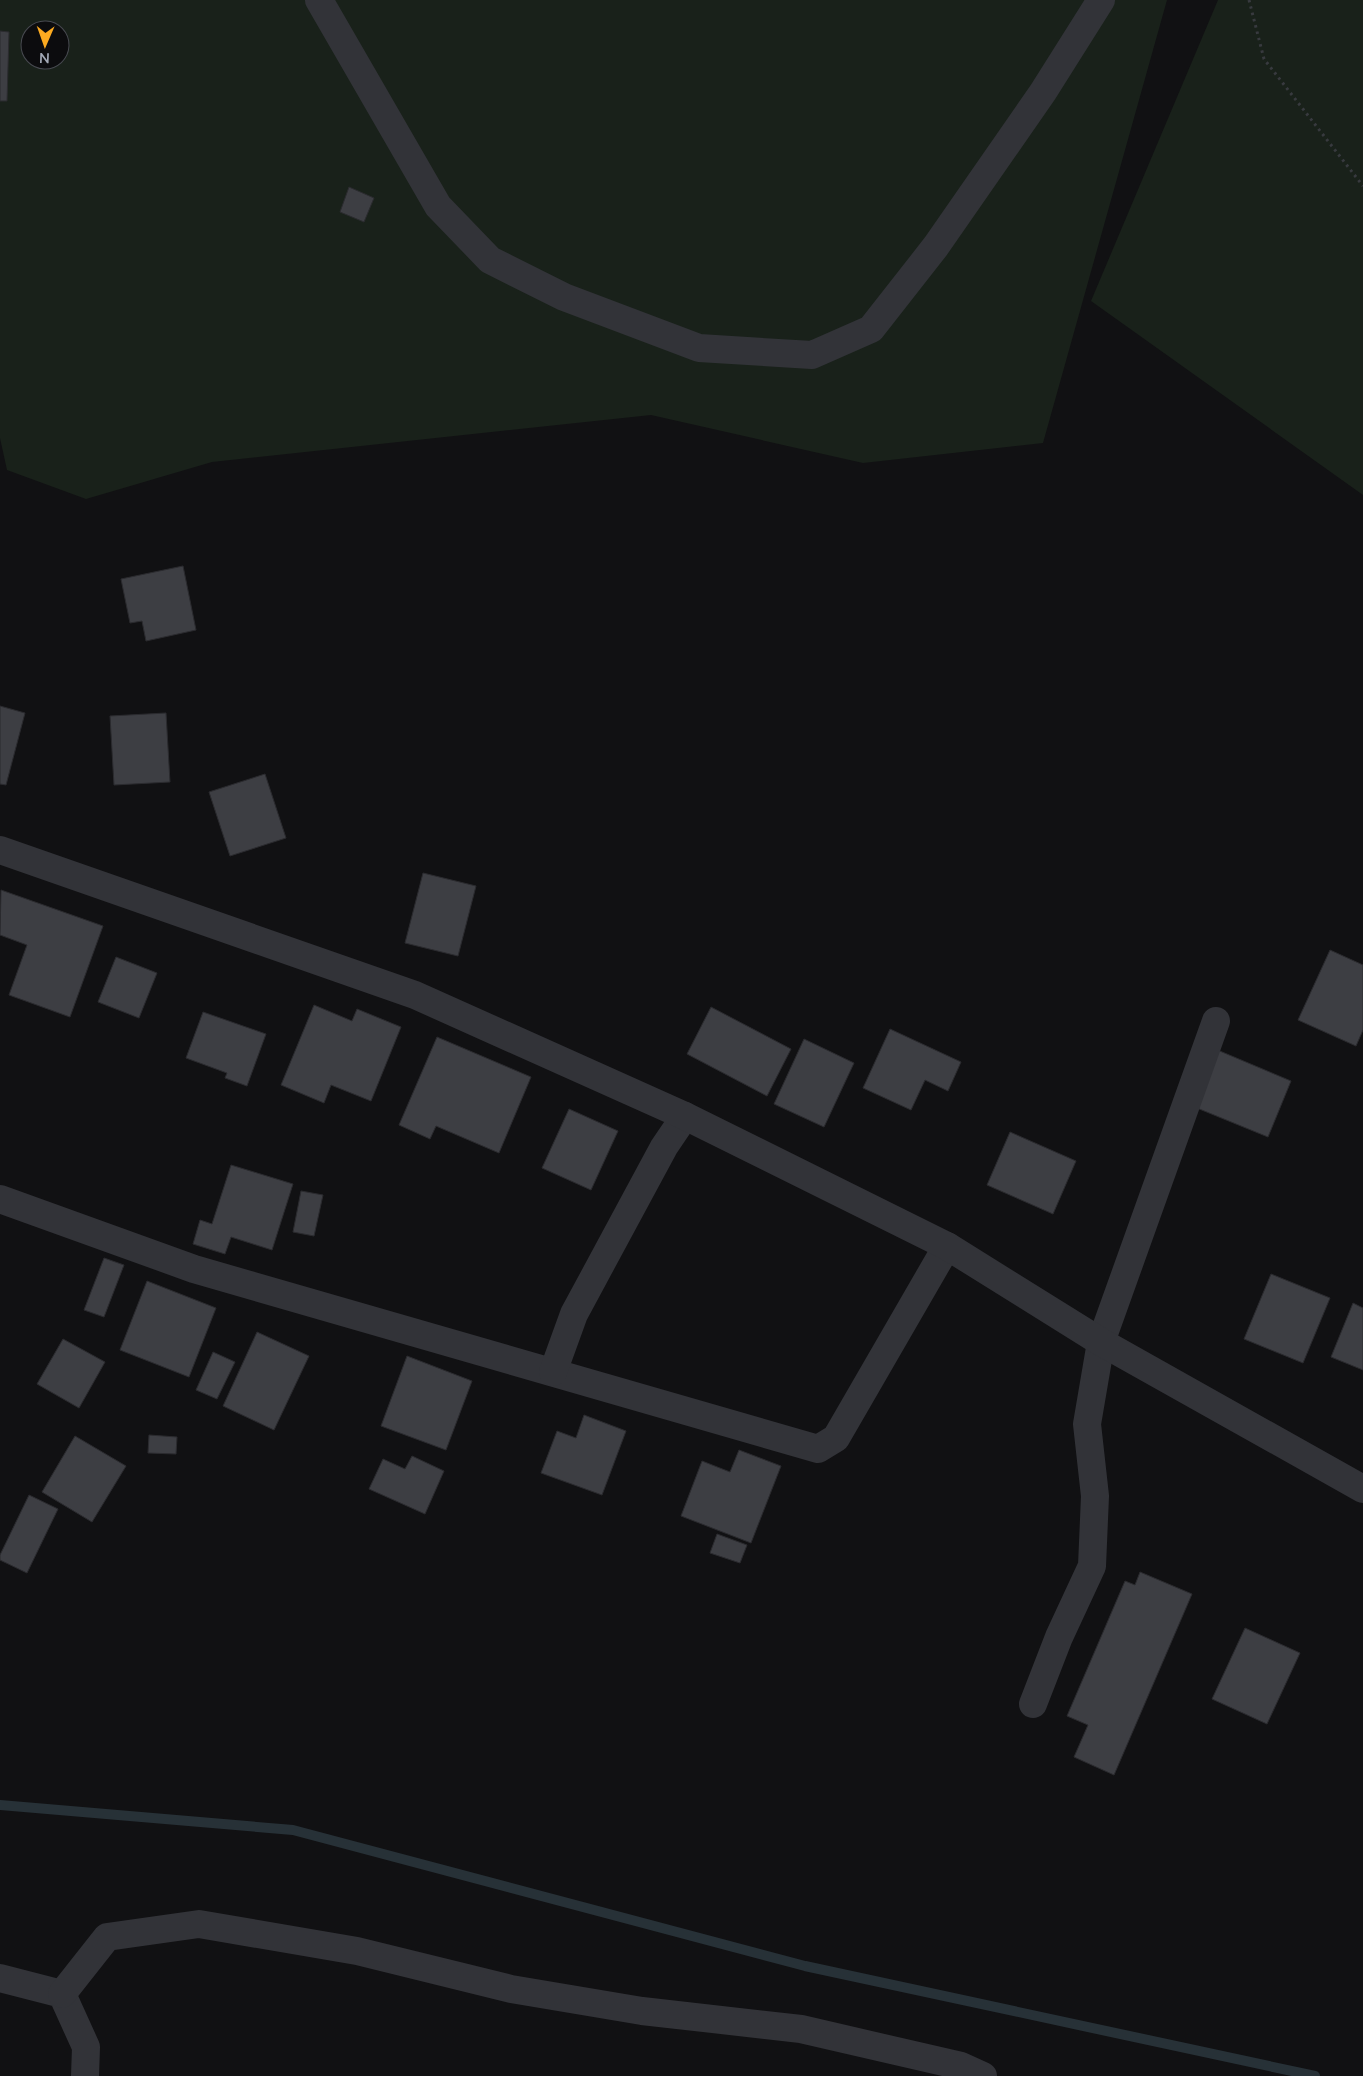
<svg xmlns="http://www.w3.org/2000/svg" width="1363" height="2076" font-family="Lato,sans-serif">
<rect width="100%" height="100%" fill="#111113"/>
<g fill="#19211a" fill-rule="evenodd">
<path d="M0,0H1167L1043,443L863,463L651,415L212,462L86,499L7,470L0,438ZM30,30H60V60H30Z"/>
<path d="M1218,0H1363V495L1091,301Z"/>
</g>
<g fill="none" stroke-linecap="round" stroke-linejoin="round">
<path stroke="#273137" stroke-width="10" d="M0,1805L293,1830L805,1966L1315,2076"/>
</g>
<g fill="#3d3e43" stroke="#2b2b2f">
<path d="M0,31L9,32L7,101H0Z"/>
<path d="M349,187L374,198L364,222L340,212Z"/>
<path d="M183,566L196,630L146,641L142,621L130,623L121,579Z"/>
<path d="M0,706L25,713L6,785L0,784Z"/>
<path d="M166,713L170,782L114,785L110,716Z"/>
<path d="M265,774L286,838L230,856L209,792Z"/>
<path d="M423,873L476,886L458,956L405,943Z"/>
<path d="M1,890L103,926L70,1017L9,995L27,945L0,935Z"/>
<path d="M1330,950L1363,965V1030L1356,1046L1298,1020Z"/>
<path d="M116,957L157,973L139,1018L98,1002Z"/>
<path d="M314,1005L352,1021L357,1009L401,1027L371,1101L331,1085L324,1103L281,1085Z"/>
<path d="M711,1007L791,1049L767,1096L687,1054Z"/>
<path d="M203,1012L266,1034L247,1086L225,1078L227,1073L186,1058Z"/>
<path d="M890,1029L961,1062L948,1091L925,1080L911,1110L863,1088Z"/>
<path d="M437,1037L531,1077L499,1153L436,1126L430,1139L399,1125Z"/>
<path d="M804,1039L854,1063L824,1127L774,1104Z"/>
<path d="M1215,1049L1291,1081L1268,1137L1192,1106Z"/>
<path d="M569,1109L618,1131L591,1190L542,1168Z"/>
<path d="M1010,1132L1076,1161L1053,1214L987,1185Z"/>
<path d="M231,1165L293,1184L272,1250L231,1237L225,1254L193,1244L200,1220L212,1224Z"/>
<path d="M301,1191L323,1195L314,1236L293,1232Z"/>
<path d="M104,1258L124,1265L104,1317L84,1310Z"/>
<path d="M1271,1274L1330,1298L1303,1363L1244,1339Z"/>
<path d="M147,1281L216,1308L189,1377L120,1350Z"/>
<path d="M1353,1303L1363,1308V1370L1331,1357Z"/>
<path d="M257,1332L309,1356L274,1430L223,1406Z"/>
<path d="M63,1339L105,1362L79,1408L37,1384Z"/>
<path d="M213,1352L235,1362L217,1399L196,1390Z"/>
<path d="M407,1356L472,1381L446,1450L381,1426Z"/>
<path d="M584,1415L626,1431L602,1495L541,1473L557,1431L576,1438Z"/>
<path d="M149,1435L177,1437L176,1454L148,1453Z"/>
<path d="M75,1436L126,1466L92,1522L42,1492Z"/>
<path d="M739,1450L781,1466L751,1543L681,1516L702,1461L730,1472Z"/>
<path d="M412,1456L444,1471L425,1514L369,1489L383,1459L405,1469Z"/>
<path d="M29,1495L58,1509L27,1573L0,1560V1555Z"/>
<path d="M717,1534L747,1545L740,1563L710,1553Z"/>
<path d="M1140,1572L1192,1594L1114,1775L1074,1757L1088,1725L1067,1716L1125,1581L1135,1585Z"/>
<path d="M1245,1628L1300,1653L1267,1724L1212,1699Z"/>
</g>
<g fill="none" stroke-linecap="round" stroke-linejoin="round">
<path stroke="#383a3f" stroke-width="3" stroke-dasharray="2.5 4" stroke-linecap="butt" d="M1249,0L1264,59L1363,186"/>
<path stroke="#323338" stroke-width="28" d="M319,0L438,206L490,260L564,297L699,348L812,355L871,329L936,246L1043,92L1101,0"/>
<g stroke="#323338" stroke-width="28">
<path d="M0,1199L194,1269L818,1449L836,1438L947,1246"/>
<path d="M553,1372L574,1314L664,1147L685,1116"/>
<path d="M1033,1704L1059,1637L1092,1566L1095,1496L1087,1424L1101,1342L1216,1021"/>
<path d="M0,1978L62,1994L86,2047L85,2076"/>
<path d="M62,1994L107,1937L199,1924L357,1951L511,1989L642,2011L801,2029L961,2066L983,2076"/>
</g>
<path stroke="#323338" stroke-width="28" d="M0,850L415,995L685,1116L947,1246L1101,1342L1363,1489"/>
</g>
<g transform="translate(45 45) rotate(182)"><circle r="24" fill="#0c0c0e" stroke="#484a51"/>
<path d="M0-4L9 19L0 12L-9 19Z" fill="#fcaa20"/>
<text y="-8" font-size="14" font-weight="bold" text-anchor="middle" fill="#a2a8b5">N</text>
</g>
</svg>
